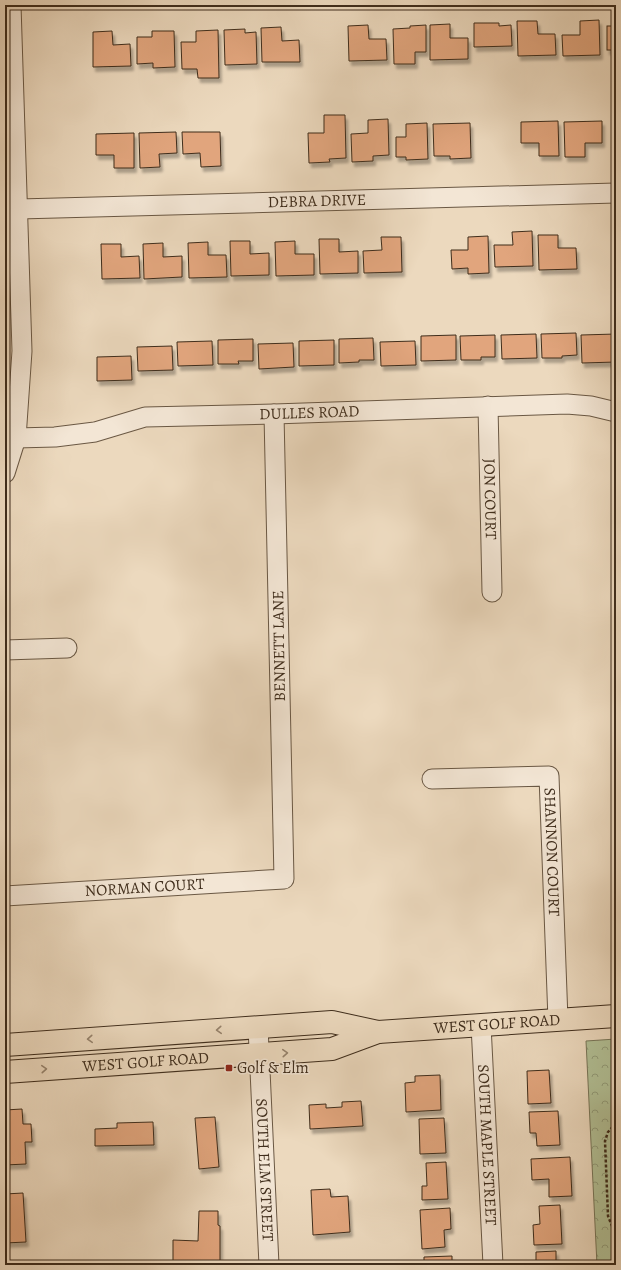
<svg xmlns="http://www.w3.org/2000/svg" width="621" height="1270" font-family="Alegreya,serif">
<defs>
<pattern id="park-crowns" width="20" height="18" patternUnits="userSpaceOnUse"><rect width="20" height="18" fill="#b2c096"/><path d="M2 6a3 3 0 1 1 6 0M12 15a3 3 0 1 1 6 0" fill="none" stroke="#929c7a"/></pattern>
<filter id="shadow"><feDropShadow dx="2.5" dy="4.5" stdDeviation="1" flood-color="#0004"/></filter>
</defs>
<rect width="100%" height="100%" fill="#ecd9be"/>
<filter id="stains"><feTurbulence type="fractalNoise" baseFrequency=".005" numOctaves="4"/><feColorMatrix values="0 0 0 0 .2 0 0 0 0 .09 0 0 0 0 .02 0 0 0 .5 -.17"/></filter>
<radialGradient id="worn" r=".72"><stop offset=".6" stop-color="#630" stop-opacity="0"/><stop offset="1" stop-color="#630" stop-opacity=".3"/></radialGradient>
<path fill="url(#park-crowns)" stroke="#787659" d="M616,1039V1265H597L586,1041Z"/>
<g fill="#e1a57d" stroke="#3f2d1c" filter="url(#shadow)">
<path d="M599,20L600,55L563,56L562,35H580V21Z"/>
<path d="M517,21H537L538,34H555L556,55L518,56Z"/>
<path d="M474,23H499V26L511,25L512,46L474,47Z"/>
<path d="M450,24V38H468V59L430,60V25Z"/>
<path d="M368,25L369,39H386L387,60L349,61L348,26Z"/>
<path d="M426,25V52H415V64H394L393,29L410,28V26Z"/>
<rect x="607" y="26" width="9" height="24"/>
<path d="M281,27L282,41L299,40L300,62H262L261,28Z"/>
<path d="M245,29V33L256,32L257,64L225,65L224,30Z"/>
<path d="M218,30L219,78H198L197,69H182L181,42H196V31Z"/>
<path d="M112,31L113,45L130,44L131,66L93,67V32Z"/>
<path d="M152,31H174L175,67L153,68V63L137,64V37H152Z"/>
<path d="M324,115H345L346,158L329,159L330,162L309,163L308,133H324Z"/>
<path d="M388,119L389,155L373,156V161L352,162L351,134L368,133V120Z"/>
<path d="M558,121L559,156H539V143H521V122Z"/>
<path d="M602,121V143H585V157H565L564,122Z"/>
<path d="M427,123L428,159L406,160V157H396V137H406V124Z"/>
<path d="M470,123L471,158L450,159V156H434L433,124Z"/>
<path d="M176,132L177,153L159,154L160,167L140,168L139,133Z"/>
<path d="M182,132H220L221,166L201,167L200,153L183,154Z"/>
<path d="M134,133V168H114V155H96V134Z"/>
<path d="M532,231L533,266L495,267L494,245H513L512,232Z"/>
<path d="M538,235H558V248H576L577,269L539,270Z"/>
<path d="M488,236L489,273L468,274V268L452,269L451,250H468V237Z"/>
<path d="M381,237H401L402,272L364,273L363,251L382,250Z"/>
<path d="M319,239H339V252L358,251V273L320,274Z"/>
<path d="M230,241H250V254L269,253V275L231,276Z"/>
<path d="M295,241V254H314V275L276,276L275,242Z"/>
<path d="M208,242V255H226L227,277L189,278L188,243Z"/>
<path d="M163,243V257L182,256V277L144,279L143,244Z"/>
<path d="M101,244H121V257L139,256L140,278L102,279Z"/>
<path d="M576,333L577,355L562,356V358H542L541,334Z"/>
<path d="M536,334L537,358L502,359L501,335Z"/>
<path d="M616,334V362L582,363L581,335Z"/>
<path d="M456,335V360L421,361V336Z"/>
<path d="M495,335V357H481V360H461L460,336Z"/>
<path d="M373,338L374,360H359V362L339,363V339Z"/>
<path d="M253,339V361H238L239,364H218V340Z"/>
<path d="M334,340V365L299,366V341Z"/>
<path d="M212,341L213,365L178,366L177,342Z"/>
<path d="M415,341L416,365L381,366L380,342Z"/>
<path d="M293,343L294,367L259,369L258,344Z"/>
<path d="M172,346L173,370L138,371L137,347Z"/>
<path d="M131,356L132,380L97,381V357Z"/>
<path d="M549,1070L551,1103L528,1104L527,1071Z"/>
<path d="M440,1075L441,1110L406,1112L405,1083L415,1082V1076Z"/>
<path d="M361,1101L363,1126L310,1129L309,1105L326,1104V1108L342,1107V1102Z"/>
<path d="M22,1109L23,1124H31L32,1142H25L26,1164L5,1165V1110Z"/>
<path d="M558,1111L560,1145L537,1146L536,1133H530L529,1112Z"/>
<path d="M215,1117L219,1167L199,1169L195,1118Z"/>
<path d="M444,1118L446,1153L420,1154L419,1119Z"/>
<path d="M153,1122L154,1145L95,1146V1129L117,1128V1123Z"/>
<path d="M570,1157L572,1196L549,1197V1179L532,1180L531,1159Z"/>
<path d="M446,1162L448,1199L422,1200V1186H427L426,1163Z"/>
<path d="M330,1189L331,1197L348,1196L350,1232L313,1235L311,1190Z"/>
<path d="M23,1193L26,1242L5,1243V1194Z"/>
<path d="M560,1205L562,1244L534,1245L533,1225L540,1224L539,1206Z"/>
<path d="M450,1208L451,1229L444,1230L445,1247L422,1249L420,1210Z"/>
<path d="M199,1211H218V1225L220,1226V1262L173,1261V1240L198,1241Z"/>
<path d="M556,1251V1265H536V1252Z"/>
<path d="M452,1256V1265H424V1257Z"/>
</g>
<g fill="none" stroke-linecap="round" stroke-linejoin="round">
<defs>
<g id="minor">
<path id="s1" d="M19,209L616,193"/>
<path id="s2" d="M488,406L492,592"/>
<path id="s3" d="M5,436L16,438L55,437L95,432L145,417L274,414L567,404L591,406L616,412"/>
<path d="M5,473L16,438L22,351L11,5"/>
<path d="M5,650L67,648"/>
<path id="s4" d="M432,779L549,776L558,1020"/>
<path id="s5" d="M5,896L284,879L274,414"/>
<path id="s6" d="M481,1025L493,1265"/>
<path id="s7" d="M258,1027L269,1265"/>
</g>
<g id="major">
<path d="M5,1045L332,1022L378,1032"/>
<path id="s8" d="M5,1072L332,1049L378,1032L616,1016"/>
</g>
</defs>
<use href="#minor" stroke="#6a5844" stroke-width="21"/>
<use href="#major" stroke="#3f2d1c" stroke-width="24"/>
<path stroke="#3f2d1c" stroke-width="2.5" stroke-dasharray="3 2" stroke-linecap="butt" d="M616,1123L608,1132L605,1141L608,1216L616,1236"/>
<use href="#minor" stroke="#f3e6d5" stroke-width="19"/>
<use href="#major" stroke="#ecd9be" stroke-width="22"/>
</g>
<defs><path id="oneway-chevron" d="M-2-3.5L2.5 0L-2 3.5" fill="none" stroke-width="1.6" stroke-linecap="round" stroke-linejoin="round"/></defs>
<g stroke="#96836d">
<use href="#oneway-chevron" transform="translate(219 1030) rotate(176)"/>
<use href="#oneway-chevron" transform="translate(90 1039) rotate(176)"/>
<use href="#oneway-chevron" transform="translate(285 1053) rotate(-4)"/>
<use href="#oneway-chevron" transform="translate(44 1069) rotate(-4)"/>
</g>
<rect fill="#8f2418" stroke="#f3e6d5" stroke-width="1.5" x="225" y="1064" width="8" height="8" rx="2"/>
<g text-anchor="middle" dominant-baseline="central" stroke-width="3" stroke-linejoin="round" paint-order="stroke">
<g font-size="16" fill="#3f2d1c" stroke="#f3e6d5">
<text stroke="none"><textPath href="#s1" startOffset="298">DEBRA DRIVE</textPath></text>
<text stroke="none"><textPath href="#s3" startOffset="307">DULLES ROAD</textPath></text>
<text stroke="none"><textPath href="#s2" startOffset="93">JON COURT</textPath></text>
<text transform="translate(279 646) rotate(-91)">BENNETT LANE</text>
<text stroke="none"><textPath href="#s4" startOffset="193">SHANNON COURT</textPath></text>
<text stroke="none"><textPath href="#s5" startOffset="140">NORMAN COURT</textPath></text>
<text stroke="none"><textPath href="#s8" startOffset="496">WEST GOLF ROAD</textPath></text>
<text stroke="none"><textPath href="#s8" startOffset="141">WEST GOLF ROAD</textPath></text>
<text stroke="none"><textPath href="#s6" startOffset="120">SOUTH MAPLE STREET</textPath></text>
<text stroke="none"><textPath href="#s7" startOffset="143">SOUTH ELM STREET</textPath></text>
</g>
<g font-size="16" fill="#3f2d1c" stroke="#f3e6d5" text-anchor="start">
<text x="237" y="1068">Golf &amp; Elm</text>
</g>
</g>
<rect width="621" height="1270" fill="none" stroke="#ecd9be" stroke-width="20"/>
<rect x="6" y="6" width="609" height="1258" fill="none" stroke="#3f2d1c" stroke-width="2"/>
<rect x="10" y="10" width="601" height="1250" fill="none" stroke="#3f2d1c"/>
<rect width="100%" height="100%" filter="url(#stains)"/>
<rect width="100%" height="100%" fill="url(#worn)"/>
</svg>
